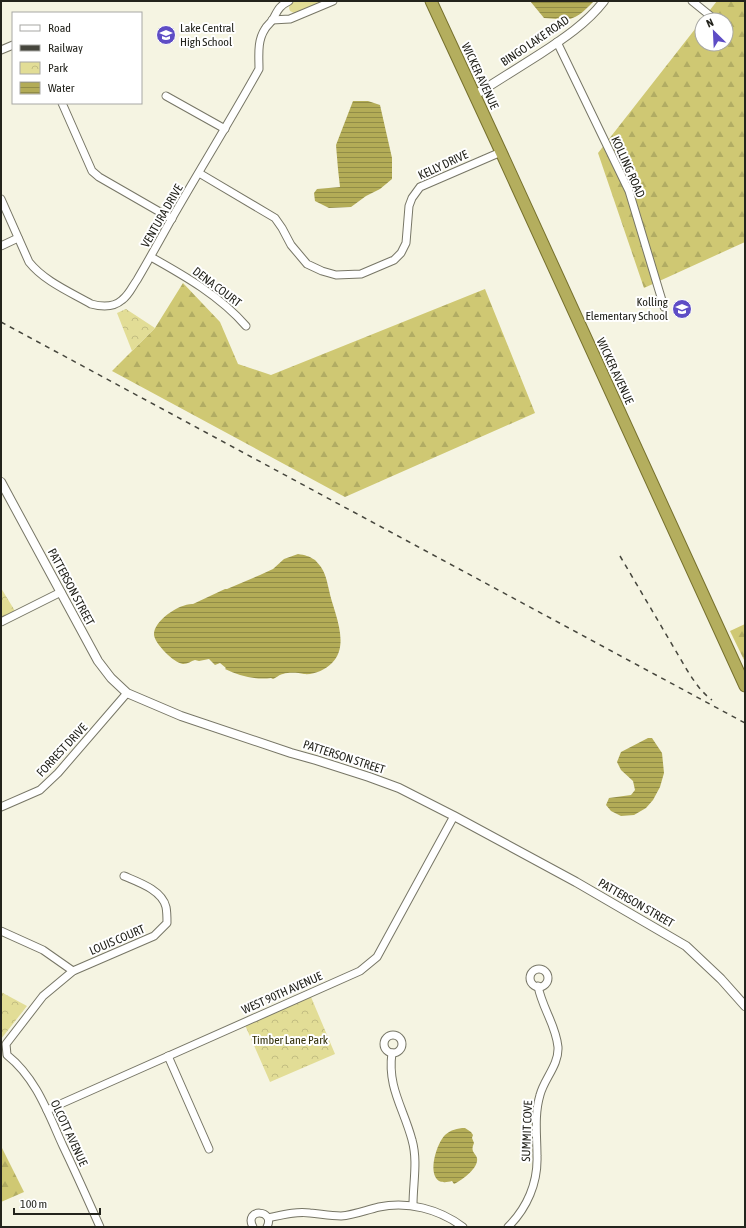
<svg xmlns="http://www.w3.org/2000/svg" width="746" height="1228" font-family="'Asap Condensed',sans-serif">
<defs>
<pattern id="forest-firs" width="22" height="20" patternUnits="userSpaceOnUse"><rect width="22" height="20" fill="#cfc873"/><path d="M5 1l3.5 6h-7zM16 11l3.5 6h-7z" fill="#b1ac63"/></pattern>
<pattern id="park-crowns" width="20" height="18" patternUnits="userSpaceOnUse"><rect width="20" height="18" fill="#e2dd96"/><path d="M2 6a3 3 0 1 1 6 0M12 15a3 3 0 1 1 6 0" fill="none" stroke="#c2bd81"/></pattern>
<pattern id="water-rules" width="6" height="5" patternUnits="userSpaceOnUse"><rect width="6" height="5" fill="#b3ac57"/><path d="M0 2.5h6" fill="none" stroke="#918c47"/></pattern>
</defs>
<rect width="100%" height="100%" fill="#f5f4e2"/>
<path fill="#e2dd96" d="M294,1H325L294,13L290,11L289,8L290,3Z"/>
<g fill="url(#forest-firs)" fill-rule="evenodd">
<path d="M717,1H745V242L644,288L598,153ZM702,20H726V44H702Z"/>
<path d="M183,283L220,322L238,364L271,375L485,289L535,413L345,497L112,371L155,328Z"/>
<path d="M745,624V662L730,631Z"/>
<path d="M1,1146L24,1192L1,1202Z"/>
</g>
<g fill="url(#park-crowns)">
<path d="M126,309L155,328L132,351L117,313Z"/>
<path d="M1,588L15,611L1,618Z"/>
<path d="M1,992L27,1006L1,1039Z"/>
<path d="M311,997L335,1054L270,1082L245,1025Z"/>
</g>
<g fill="url(#water-rules)">
<path d="M530,1H594C583,12 577,19 561,21L558,19L544,18Z"/>
<path d="M353,101H368L380,105L392,158V179L380,189L366,196L351,207L329,208L315,201L314,193L317,189L340,187L338,169L336,145Z"/>
<path d="M298,554C305,555 309,556 315,560C325,570 326,577 329,590C333,611 351,644 332,663C325,670 314,675 304,674C298,673 290,672 283,674C280,674 276,678 273,679L271,678C256,680 239,676 225,669L226,668L220,663L215,665L209,659L199,661L195,660C191,661 188,664 183,664C174,663 155,644 154,635C153,621 180,603 193,604L225,589H227L260,575L273,569L284,559Z"/>
<path d="M648,738H652L662,753L664,773L660,787L653,800L646,808L634,815L621,816L611,811L606,805L609,798L631,795L635,790L633,781L621,770L617,762L621,752Z"/>
<path d="M465,1128L471,1132L473,1135L472,1138L474,1143C470,1152 475,1152 477,1158C479,1168 462,1180 454,1184L452,1181C448,1182 443,1183 439,1181C427,1173 437,1143 445,1135C451,1130 457,1128 465,1128Z"/>
</g>
<g fill="none" stroke-linecap="round" stroke-linejoin="round">
<defs>
<g id="minor">
<path d="M692,1L713,18"/>
<path d="M272,20L290,19L333,1"/>
<path d="M557,42L629,191L664,307"/>
<path d="M1,50L13,45"/>
<path d="M166,96L225,129"/>
<path d="M62,103L92,171L99,177L172,219"/>
<path d="M199,173L275,218L282,228L291,245L307,264L322,271L336,275L361,274L394,260L401,253L406,243L409,206L412,198L420,187L501,152"/>
<path d="M1,199L29,262C44,281 70,292 91,304C102,307 113,308 122,300C129,295 132,287 137,280C147,263 157,245 167,227C197,174 229,123 259,69C259,56 257,41 265,29C267,25 271,23 273,19C278,10 279,6 289,1"/>
<path d="M1,246L18,238"/>
<path d="M151,257C185,276 220,296 246,326"/>
<path d="M1,622L61,592"/>
<path d="M1,807L40,790L58,773L127,693"/>
<path d="M1,931L43,950L73,971"/>
<circle cx="539" cy="978" r="9"/>
<circle cx="393" cy="1044" r="9"/>
<path d="M392,1053C387,1087 404,1109 412,1140C418,1161 413,1183 413,1205"/>
<path d="M168,1056L209,1149"/>
<path d="M47,1110L360,971L377,957L454,816"/>
<path d="M268,1218C282,1215 296,1211 310,1213C321,1214 330,1216 341,1216C354,1215 366,1210 379,1207C408,1201 439,1209 463,1227"/>
<path d="M100,1227C88,1200 76,1173 63,1146C48,1113 36,1078 7,1055L6,1044L43,996L73,971L154,936L167,923C167,918 167,912 166,907C162,890 138,882 124,876"/>
<path d="M253,1227C243,1208 276,1209 267,1227"/>
<path d="M508,1227C527,1208 538,1183 537,1156C537,1136 534,1115 540,1095C544,1079 559,1065 558,1047C556,1025 542,1008 538,986"/>
</g>
<g id="tertiary">
<path d="M475,95C497,81 518,68 540,54C563,39 587,23 604,1"/>
<path d="M1,482L98,661L111,678L127,693L181,716L291,753L316,760L369,777L399,788L454,816L576,882L686,946L721,979L745,1006"/>
</g>
<path id="trunk" d="M431,1L501,152L745,686"/>
</defs>
<use href="#minor" stroke="#777666" stroke-width="9"/>
<use href="#tertiary" stroke="#777666" stroke-width="10"/>
<use href="#trunk" stroke="#76702d" stroke-width="13"/>
<use href="#minor" stroke="#fff" stroke-width="7"/>
<use href="#tertiary" stroke="#fff" stroke-width="8"/>
<use href="#trunk" stroke="#b4ae5e" stroke-width="11"/>
<g stroke="#46463d" stroke-width="1.5" stroke-dasharray="5 5" stroke-linecap="butt">
<path d="M1,322L745,723"/>
<path d="M620,556L687,670C694,681 701,692 712,700"/>
</g>
</g>
<defs>
<symbol id="school-disc" viewBox="-11 -11 22 22"><circle r="9.5" fill="#5e4dc5" stroke="#fff"/><path d="M0-5L7-2L0 1L-7-2ZM-4 1L0 2.5L4 1V4Q0 6-4 4Z" fill="#fff"/></symbol>
</defs>
<g fill-rule="evenodd">
<use href="#school-disc" x="155" y="24" width="22" height="22"/>
<use href="#school-disc" x="671" y="298" width="22" height="22"/>
</g>
<g text-anchor="middle" dominant-baseline="central" stroke-width="4" stroke-linejoin="round" paint-order="stroke">
<g font-size="12" fill="#23231c" stroke="#fff" text-anchor="start">
<text x="180" y="28">Lake Central<tspan x="180" dy="14">High School</tspan></text>
<text x="668" y="302" text-anchor="end">Kolling<tspan x="668" dy="14">Elementary School</tspan></text>
</g>
<g font-size="12" fill="#23231c" stroke="#fff">
<text transform="translate(535 41) rotate(-34)">BINGO LAKE ROAD</text>
<text transform="translate(480 76) rotate(65)">WICKER AVENUE</text>
<text transform="translate(443 165) rotate(-25)">KELLY DRIVE</text>
<text transform="translate(628 167) rotate(66)">KOLLING ROAD</text>
<text transform="translate(162 216) rotate(-60)">VENTURA DRIVE</text>
<text transform="translate(217 287) rotate(37)">DENA COURT</text>
<text transform="translate(615 371) rotate(65)">WICKER AVENUE</text>
<text transform="translate(71 587) rotate(62)">PATTERSON STREET</text>
<text transform="translate(62 750) rotate(-47)">FORREST DRIVE</text>
<text transform="translate(344 757) rotate(18)">PATTERSON STREET</text>
<text transform="translate(636 903) rotate(30)">PATTERSON STREET</text>
<text transform="translate(117 940) rotate(-23)">LOUIS COURT</text>
<text transform="translate(282 993) rotate(-24)">WEST 90TH AVENUE</text>
<text transform="translate(527 1131) rotate(-88)">SUMMIT COVE</text>
<text transform="translate(69 1133) rotate(65)">OLCOTT AVENUE</text>
</g>
<g font-size="12" fill="#322f09" stroke="#fff">
<text x="290" y="1040">Timber Lane Park</text>
</g>
</g>
<rect width="746" height="1228" fill="none" stroke="#23231c" stroke-width="4"/>
<rect x="12" y="12" width="130" height="92" fill="#ffffff" stroke="#a7a7a4"/>
<rect x="20" y="25" width="20" height="6" fill="#ffffff" stroke="#a7a7a4"/>
<text x="48" y="32" font-size="12" fill="#23231c">Road</text>
<rect x="20" y="45" width="20" height="6" fill="#46463d" stroke="#a7a7a4"/>
<text x="48" y="52" font-size="12" fill="#23231c">Railway</text>
<rect x="20" y="62" width="20" height="12" fill="url(#park-crowns)" stroke="#a7a7a4"/>
<text x="48" y="72" font-size="12" fill="#23231c">Park</text>
<rect x="20" y="82" width="20" height="12" fill="url(#water-rules)" stroke="#a7a7a4"/>
<text x="48" y="92" font-size="12" fill="#23231c">Water</text>
<g transform="translate(714 32) rotate(336)"><circle r="19" fill="#ffffff" stroke="#a7a7a4"/>
<path d="M0-3L7 15L0 10L-7 15Z" fill="#5e4dc5"/>
<text y="-6" font-size="11" font-weight="bold" text-anchor="middle" fill="#23231c">N</text>
</g>
<path d="M14 1208v6h86v-6" fill="none" stroke="#23231c" stroke-width="2"/>
<text x="20" y="1208" font-size="12" fill="#23231c" stroke="#ffffff" stroke-width="3" paint-order="stroke">100 m</text>
</svg>
